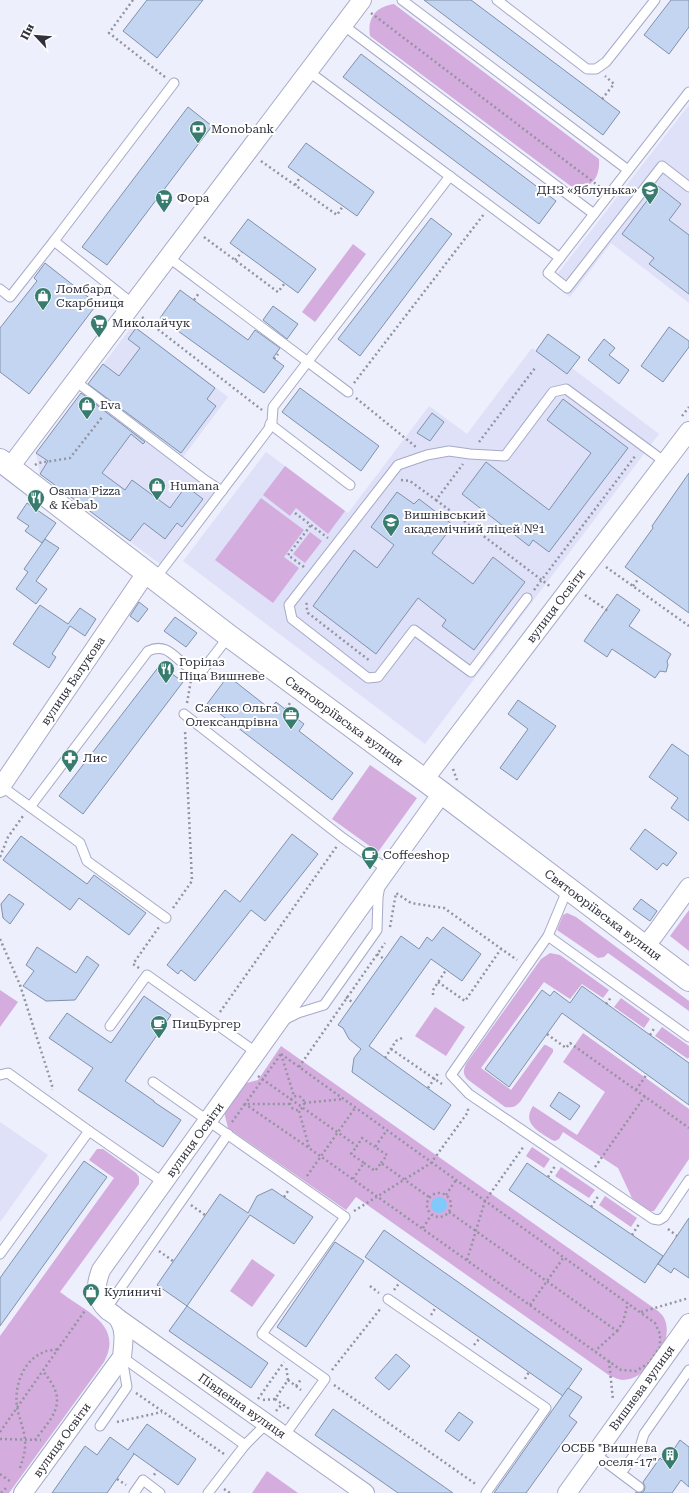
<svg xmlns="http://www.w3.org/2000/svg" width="689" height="1493" font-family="'Roboto Serif',serif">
<rect width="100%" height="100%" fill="#edeffc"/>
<g fill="#dee1f8">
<path d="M689,105V303L611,243L570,297L551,282Z"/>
<path d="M133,325L228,397L183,457L220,486L160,564L40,474L36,453Z"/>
<path d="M532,348L567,374L572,368L659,434L425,744L183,561L266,452L348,513L429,406L467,434Z"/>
<path d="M0,1122L48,1155L0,1222Z"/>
</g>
<g fill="#d5acde">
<path d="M394,4L599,159C600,177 593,186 576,190L370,36C367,17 376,7 394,4Z"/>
<path d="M353,244L366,254L315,322L302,312Z"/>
<path d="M285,466L345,511L328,534L296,508L290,516L263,495Z"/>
<path d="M261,498L304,530L284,557L299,568L273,603L215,560Z"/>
<path d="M310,532L322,541L305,563L293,554Z"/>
<path d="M370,765L417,798L378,852L332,819Z"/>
<path d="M689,910V951L670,936Z"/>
<path d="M567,913L576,917L689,1001V1011L608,953L604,957L598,958L557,930L563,915Z"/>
<path d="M550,953L560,955L609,990L603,998L582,984L570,999L544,982L481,1068L511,1090L544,1045H546L553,1049V1052L520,1102C515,1107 512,1108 505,1107L467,1079C463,1074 463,1071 466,1064L541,959Z"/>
<path d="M0,990L18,1002L0,1027Z"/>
<path d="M621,998L650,1019L644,1028L614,1007Z"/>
<path d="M435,1007L465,1027L446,1056L415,1036Z"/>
<path d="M662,1027L689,1046V1057L688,1059L655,1036Z"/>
<path d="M583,1033L689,1109V1159L654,1211H650L632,1198L618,1168L563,1132L559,1139L555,1141L552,1140C540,1132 521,1124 533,1106L577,1135L605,1092L563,1062Z"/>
<path d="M281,1046L658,1311C660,1313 663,1315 664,1318C676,1341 647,1380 623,1380C619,1380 614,1377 610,1376L356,1197L346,1210L228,1128L224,1112L243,1084L258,1080Z"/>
<path d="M532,1147L550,1159L544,1168L526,1156Z"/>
<path d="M97,1149H103L136,1173L139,1177V1184L60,1292C85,1311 124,1325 104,1362L9,1493H0V1336L114,1178L89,1160Z"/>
<path d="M561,1167L595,1190L589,1198L555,1176Z"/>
<path d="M605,1196L637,1218L631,1227L599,1205Z"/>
<path d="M252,1259L275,1275L252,1307L230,1291Z"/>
<path d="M267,1471L298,1493H252Z"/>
</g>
<circle fill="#81c9fb" cx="439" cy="1205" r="8"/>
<g fill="#c3d5f0" stroke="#8191ab">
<path d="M147,0H203L157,58L123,31Z"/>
<path d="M424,0H471L620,112L603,135Z"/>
<path d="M671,0H689V27L669,54L644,35Z"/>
<path d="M361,54L556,201L539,224L343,77Z"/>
<path d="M188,107L212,126L107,265L82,247Z"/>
<path d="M306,143L374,192L357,216L288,167Z"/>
<path d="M658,186L681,204L669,220L689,235V294L649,264L654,258L622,234Z"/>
<path d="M431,218L452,234L360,356L338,339Z"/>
<path d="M248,219L316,269L298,293L230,243Z"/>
<path d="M45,263L97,304L29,394L0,372V328L37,281L34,278Z"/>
<path d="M180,290L248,340L255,330L280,348L273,358L284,366L264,393L160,318Z"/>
<path d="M273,306L298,324L287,339L263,320Z"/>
<path d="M669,327L689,341V347L663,382L641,366Z"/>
<path d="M136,328L215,388L207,399L216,406L181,453L88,384L103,364L119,376L140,348L128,339Z"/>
<path d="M548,334L580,357L567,374L536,351Z"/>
<path d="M604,339L615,348L609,355L629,370L619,384L588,360Z"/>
<path d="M300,388L379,446L361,471L282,412Z"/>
<path d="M81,393L145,442L143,444L131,434L102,473L125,490L132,480L170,508L186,486L203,499L182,527L177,523L165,539L144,523L130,541L40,474L48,461L36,453Z"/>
<path d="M563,399L628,448L549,552L533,540L529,546L462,494L486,462L549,510L591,453L547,420Z"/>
<path d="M432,413L444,422L430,441L417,433Z"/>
<path d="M689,473V613L625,567L653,528L652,526Z"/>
<path d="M397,492L414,504L419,499L453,525L432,553L473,584L493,557L525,582L474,650L442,626L446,620L418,598L376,654L313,606L354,550L377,568L394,545L371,527Z"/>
<path d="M27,503L56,523L42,543L25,531L29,526L17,518Z"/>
<path d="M45,539L59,548L36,581L47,589L36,604L16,589L28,572L24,569Z"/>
<path d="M617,594L640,610L629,626L671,654L667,661L668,665L666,672L660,671L655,678L612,649L607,657L584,641Z"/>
<path d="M139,602L148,609L138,622L130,616Z"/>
<path d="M40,605L68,624L80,608L96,619L85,636L70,626L52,654L56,657L49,668L13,644Z"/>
<path d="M175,617L197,633L186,647L164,631Z"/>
<path d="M160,665L183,682L83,814L59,796Z"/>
<path d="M228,676L270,709L276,702L304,724L299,731L353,773L332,800L207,704Z"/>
<path d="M518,700L556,726L517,780L500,768L528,729L508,714Z"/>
<path d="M672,744L689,756V821L671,808L678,798L649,777Z"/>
<path d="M645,829L677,853L667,866L663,863L657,870L630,849Z"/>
<path d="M292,834L318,854L265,921L251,910L195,981L181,970L178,974L167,965L225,890L240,902Z"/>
<path d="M21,836L87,884L94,875L146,913L129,935L79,898L70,910L3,860Z"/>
<path d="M9,894L24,904L10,924L3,918L1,904Z"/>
<path d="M641,899L657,911L650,921L633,909Z"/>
<path d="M443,927L481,954L462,981L431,959L369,1046L451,1105L434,1130L352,1072L354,1058L361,1049L349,1039L343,1028L338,1025L401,936L419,949L427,937L432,941Z"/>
<path d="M37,947L76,973L87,956L99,965L75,1000L46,1001L23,986L34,971L26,965Z"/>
<path d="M582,986L689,1063V1105L562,1013L509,1087L485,1069L542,990L550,996L554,991L570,1003Z"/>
<path d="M144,996L171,1015L125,1081L154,1101V1102L181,1120L163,1147L78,1090L93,1068L49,1038L67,1013L111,1043Z"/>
<path d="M559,1092L580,1106L570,1120L550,1106Z"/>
<path d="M84,1161L107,1177L0,1326V1278Z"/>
<path d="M527,1163L663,1256L645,1283L509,1190Z"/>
<path d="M272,1189L313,1217L294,1244L250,1215L187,1306L157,1285L220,1194L248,1213L257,1196Z"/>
<path d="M689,1218V1278L674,1268L671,1273L658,1264Z"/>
<path d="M384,1230L582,1369L563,1396L365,1257Z"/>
<path d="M335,1242L364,1261L306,1347L277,1327Z"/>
<path d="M187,1306L268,1363L251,1388L169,1331Z"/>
<path d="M396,1354L410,1366L389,1390L375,1378Z"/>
<path d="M568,1388L582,1397L569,1416L577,1422L526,1493H494Z"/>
<path d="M333,1409L453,1493H398L378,1479L315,1435Z"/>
<path d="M459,1412L473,1422L459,1441L445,1431Z"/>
<path d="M147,1424L196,1459L178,1485L133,1453L134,1454L107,1493H52L85,1446L97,1455L110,1437L128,1450Z"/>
<path d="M680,1440L689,1447V1487L681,1480L672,1493H635H641L644,1491L645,1487L643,1482L660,1458L662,1460L667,1453L670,1455Z"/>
</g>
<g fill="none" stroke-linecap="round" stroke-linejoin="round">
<defs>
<g id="service">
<path d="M402,0L628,170"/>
<path d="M497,0L587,69H596L606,62L655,0"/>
<path d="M343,25L594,214"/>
<path d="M308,71L560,258"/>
<path d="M689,92L548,273L567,288L662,166L689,187"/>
<path d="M168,257L348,392"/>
<path d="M0,289L10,297L54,241"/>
<path d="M133,304L54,241L174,83"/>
<path d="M83,387L205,480L222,491"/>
<path d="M270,424L350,485"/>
<path d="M155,579L268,430L272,422L273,407L450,176"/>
<path d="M527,598L471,672L414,630L378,677L368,678L292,619L289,605L398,465L427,455L449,451L470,454L505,456L553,392L566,389L665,462"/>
<path d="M184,714L343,838L388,870"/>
<path d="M1,786L80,843L87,861L166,918"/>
<path d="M30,807L148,651C169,641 176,662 193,670C195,671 199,671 202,671L229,636"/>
<path d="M568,888L548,936L451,1075L469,1094L653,1219L659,1220L664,1217L689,1180"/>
<path d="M548,936L689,1037"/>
<path d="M284,1020L298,1013L324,1005L377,930L378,897L380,886"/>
<path d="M110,1026L147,975L257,1053"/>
<path d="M0,1075L8,1073L89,1131"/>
<path d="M153,1082L345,1217L262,1334L325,1379L284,1436"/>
<path d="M0,1254L89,1131L164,1183"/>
<path d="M388,1299L546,1408L486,1493"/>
<path d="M106,1309L228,1134"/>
<path d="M122,1357L245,1445L208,1493"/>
<path d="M100,1426L127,1387L122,1358"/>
<path d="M245,1445L267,1423"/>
<path d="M595,1454L639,1487"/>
<path d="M621,1473L640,1447L644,1434L689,1370"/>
<path d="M134,1493L143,1480L160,1493"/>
</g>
<g id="minor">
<path d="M10,467L362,0"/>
<path d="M424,780L689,431"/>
<path d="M0,788L146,573"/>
<path d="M645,946L655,934L689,887"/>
<path d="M119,1319L365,1493"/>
<path d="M23,1493L122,1357C123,1345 126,1331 119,1320C117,1316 111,1313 107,1310C94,1297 95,1286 101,1270L442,793"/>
<path d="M567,1493L689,1323"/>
</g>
<path id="tertiary" d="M0,460L229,636L442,793L689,980"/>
</defs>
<use href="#service" stroke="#a6aac7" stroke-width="11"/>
<use href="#minor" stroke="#a6aac7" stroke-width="20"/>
<use href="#tertiary" stroke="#a6aac7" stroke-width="24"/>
<g stroke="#9294a0" stroke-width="2.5" stroke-dasharray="2 3" stroke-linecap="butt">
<path d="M133,0L109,33L165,77"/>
<path d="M371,13L600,187"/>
<path d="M602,99L614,84L605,76"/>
<path d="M261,161L337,215L343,206"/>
<path d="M295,185L301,176"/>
<path d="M204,237L278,292L285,283"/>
<path d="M235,260L242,252"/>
<path d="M194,300L199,293"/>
<path d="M142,317L262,410"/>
<path d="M274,359L278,354"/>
<path d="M354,383L484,214"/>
<path d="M356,398L416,447"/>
<path d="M682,416L689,407"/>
<path d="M479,442L535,368"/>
<path d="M35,465L38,463L70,458L103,416"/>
<path d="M401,480L410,481L436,500L463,464"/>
<path d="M436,500L551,587"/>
<path d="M295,513L328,538"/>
<path d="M304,567L288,555L311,525"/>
<path d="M606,567L689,626"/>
<path d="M633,586L639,578"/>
<path d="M534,590L636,455"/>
<path d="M585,595L608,611"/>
<path d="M307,603L306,605L308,613L370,661"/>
<path d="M187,703L191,680"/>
<path d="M286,709L290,703"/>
<path d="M453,769L457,780"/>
<path d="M0,857L8,837L23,816"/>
<path d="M173,908L192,881L185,730"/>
<path d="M390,927L396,893L411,903L444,908L517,960"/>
<path d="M0,939L20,985L52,1085V1090"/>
<path d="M377,954L384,959"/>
<path d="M139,968L133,964L159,927"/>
<path d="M438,982L465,1001L501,949"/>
<path d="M433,995V990L446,970"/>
<path d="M346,997L353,1003"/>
<path d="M606,1004L612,996"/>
<path d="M220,1012L337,846"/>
<path d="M547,1034L566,1048L570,1043L689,1128"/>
<path d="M650,1035L655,1027"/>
<path d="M391,1049L442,1084"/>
<path d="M281,1054L655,1323L660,1334V1347L649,1363L636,1371L621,1370L309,1148L245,1104Z"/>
<path d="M281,1054L294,1096"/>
<path d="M385,1058L396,1041L402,1038"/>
<path d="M299,1067L385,943"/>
<path d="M258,1076L357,1146L362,1138L375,1147"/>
<path d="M428,1088L439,1072"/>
<path d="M636,1090L647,1074"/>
<circle cx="297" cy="1103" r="7"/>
<path d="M304,1103L343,1099"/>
<path d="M299,1111L309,1147"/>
<path d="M232,1122L245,1104H289"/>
<path d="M364,1163L375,1171L381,1163L429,1197"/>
<path d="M381,1163L387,1155L375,1147L387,1130"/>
<path d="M595,1167L645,1096"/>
<path d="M307,1176L355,1108"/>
<path d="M548,1177L555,1166"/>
<path d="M353,1179L364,1163L351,1154L357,1146"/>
<circle cx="439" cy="1205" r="12"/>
<path d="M446,1195L456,1180"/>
<path d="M284,1197L288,1191"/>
<path d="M191,1205L205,1215"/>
<path d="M591,1207L599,1195"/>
<path d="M354,1211L431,1163L468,1112V1107"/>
<path d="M449,1212L617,1331L595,1351"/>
<path d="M423,1228L431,1215"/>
<path d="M668,1229L677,1236"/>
<path d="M632,1235L639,1224"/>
<path d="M159,1251L173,1261"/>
<path d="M467,1260L485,1201L524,1146"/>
<path d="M370,1286L379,1293"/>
<path d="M394,1290L400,1282"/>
<path d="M530,1305L564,1257"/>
<path d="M641,1312L689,1298"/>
<path d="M431,1315L436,1307"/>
<path d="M617,1331L623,1322L628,1303"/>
<path d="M474,1345L480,1338"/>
<path d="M609,1361L613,1400"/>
<path d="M332,1370L381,1308"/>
<path d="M525,1379L529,1372"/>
<path d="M288,1380L301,1390"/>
<path d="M334,1385L477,1485"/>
<path d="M296,1386L302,1378"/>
<path d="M136,1393L224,1454"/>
<path d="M258,1399L284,1362"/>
<path d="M275,1399L288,1408V1407"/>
<path d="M263,1400L275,1399L288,1380L286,1366"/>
<path d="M276,1411L282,1404"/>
<path d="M117,1422L162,1412"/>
<path d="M0,1432L86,1309"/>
<path d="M0,1439L41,1440"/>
<path d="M35,1440C43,1429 58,1414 57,1399C57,1389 49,1379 43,1371"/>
<path d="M20,1468C23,1459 26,1450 25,1440C24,1429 19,1418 17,1407C14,1386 23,1360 44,1352C48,1350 54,1350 59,1349"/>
<path d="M0,1474L11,1482"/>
<path d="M154,1475L157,1470"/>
<path d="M117,1479L126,1485"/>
<path d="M224,1489L230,1493"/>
<path d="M1,1493L8,1486"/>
</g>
<use href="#service" stroke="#fff" stroke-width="9"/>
<use href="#minor" stroke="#fff" stroke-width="18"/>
<use href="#tertiary" stroke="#fff" stroke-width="22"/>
</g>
<defs>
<symbol id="bank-pin" viewBox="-11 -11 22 30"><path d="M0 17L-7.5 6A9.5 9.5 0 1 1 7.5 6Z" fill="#387c6f" stroke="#fff"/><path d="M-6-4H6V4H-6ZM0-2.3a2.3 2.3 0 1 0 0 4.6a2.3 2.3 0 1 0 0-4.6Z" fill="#fff"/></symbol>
<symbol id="school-pin" viewBox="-11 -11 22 30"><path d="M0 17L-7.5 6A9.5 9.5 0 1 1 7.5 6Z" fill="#387c6f" stroke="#fff"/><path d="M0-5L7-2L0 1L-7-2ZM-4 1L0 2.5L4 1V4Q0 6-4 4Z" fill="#fff"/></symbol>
<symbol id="supermarket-pin" viewBox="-11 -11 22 30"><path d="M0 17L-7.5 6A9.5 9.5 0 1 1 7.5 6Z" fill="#387c6f" stroke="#fff"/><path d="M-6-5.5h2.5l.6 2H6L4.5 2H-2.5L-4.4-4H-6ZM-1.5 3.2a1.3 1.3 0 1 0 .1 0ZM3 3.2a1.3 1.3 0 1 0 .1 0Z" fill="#fff"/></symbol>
<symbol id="shop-pin" viewBox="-11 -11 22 30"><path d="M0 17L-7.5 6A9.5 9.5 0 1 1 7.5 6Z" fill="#387c6f" stroke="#fff"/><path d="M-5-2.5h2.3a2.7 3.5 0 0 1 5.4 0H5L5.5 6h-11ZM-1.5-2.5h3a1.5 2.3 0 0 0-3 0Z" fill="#fff"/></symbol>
<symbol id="restaurant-pin" viewBox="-11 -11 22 30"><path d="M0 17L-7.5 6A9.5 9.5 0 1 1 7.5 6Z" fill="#387c6f" stroke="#fff"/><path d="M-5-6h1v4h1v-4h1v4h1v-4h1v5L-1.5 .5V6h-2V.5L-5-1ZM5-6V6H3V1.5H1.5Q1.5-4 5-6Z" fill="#fff"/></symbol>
<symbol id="office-pin" viewBox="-11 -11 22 30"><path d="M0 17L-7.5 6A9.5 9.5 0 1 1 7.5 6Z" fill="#387c6f" stroke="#fff"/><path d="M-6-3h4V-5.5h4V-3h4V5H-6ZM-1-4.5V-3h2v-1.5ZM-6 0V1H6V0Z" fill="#fff"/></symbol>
<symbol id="pharmacy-pin" viewBox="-11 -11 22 30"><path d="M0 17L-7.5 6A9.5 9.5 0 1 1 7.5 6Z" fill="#387c6f" stroke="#fff"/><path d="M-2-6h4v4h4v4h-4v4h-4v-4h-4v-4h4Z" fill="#fff"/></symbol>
<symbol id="cafe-pin" viewBox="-11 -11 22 30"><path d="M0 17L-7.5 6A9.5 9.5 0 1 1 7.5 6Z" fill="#387c6f" stroke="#fff"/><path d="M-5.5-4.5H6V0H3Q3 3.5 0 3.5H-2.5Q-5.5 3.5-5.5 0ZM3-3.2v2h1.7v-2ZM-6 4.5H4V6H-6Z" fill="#fff"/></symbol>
<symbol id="building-pin" viewBox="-11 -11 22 30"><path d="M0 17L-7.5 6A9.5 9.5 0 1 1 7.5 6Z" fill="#387c6f" stroke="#fff"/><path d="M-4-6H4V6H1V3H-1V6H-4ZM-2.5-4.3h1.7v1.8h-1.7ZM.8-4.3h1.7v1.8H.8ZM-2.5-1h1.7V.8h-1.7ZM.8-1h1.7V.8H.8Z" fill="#fff"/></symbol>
</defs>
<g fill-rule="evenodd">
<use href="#bank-pin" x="188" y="119" width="20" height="27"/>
<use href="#school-pin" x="640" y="180" width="20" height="27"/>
<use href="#supermarket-pin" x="154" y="188" width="20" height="27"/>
<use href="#shop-pin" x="33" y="286" width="20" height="27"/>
<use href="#supermarket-pin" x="89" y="313" width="20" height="27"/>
<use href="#shop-pin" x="77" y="395" width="20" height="27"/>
<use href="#shop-pin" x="147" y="476" width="20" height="27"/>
<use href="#restaurant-pin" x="26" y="488" width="20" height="27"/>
<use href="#school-pin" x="381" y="512" width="20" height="27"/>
<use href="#restaurant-pin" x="156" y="659" width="20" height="27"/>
<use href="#office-pin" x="281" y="705" width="20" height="27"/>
<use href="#pharmacy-pin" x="60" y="748" width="20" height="27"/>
<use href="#cafe-pin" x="360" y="845" width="20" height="27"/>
<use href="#cafe-pin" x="149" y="1014" width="20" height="27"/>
<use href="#shop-pin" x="81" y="1282" width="20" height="27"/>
<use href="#building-pin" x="660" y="1445" width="20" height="27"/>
</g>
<g text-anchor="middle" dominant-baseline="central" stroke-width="4" stroke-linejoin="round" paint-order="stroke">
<g font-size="12" fill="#30313d" stroke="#fff" text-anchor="start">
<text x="211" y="129">Monobank</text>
<text x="637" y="190" text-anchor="end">ДНЗ «Яблунька»</text>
<text x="177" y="198">Фора</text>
<text x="56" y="289">Ломбард<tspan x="56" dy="14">Скарбниця</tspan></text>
<text x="112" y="323">Миколайчук</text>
<text x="100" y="405">Eva</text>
<text x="170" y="486">Humana</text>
<text x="49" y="491">Osama Pizza<tspan x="49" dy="14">&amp; Kebab</tspan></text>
<text x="404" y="515">Вишнівський<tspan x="404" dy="14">академічний ліцей №1</tspan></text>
<text x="179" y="662">Горілаз<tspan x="179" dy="14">Піца Вишневе</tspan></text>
<text x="278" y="708" text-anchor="end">Саєнко Ольга<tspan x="278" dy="14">Олександрівна</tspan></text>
<text x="83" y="758">Лис</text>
<text x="383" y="855">Coffeeshop</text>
<text x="172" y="1024">ПицБургер</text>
<text x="104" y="1292">Кулиничі</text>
<text x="657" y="1448" text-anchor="end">ОСББ "Вишнева<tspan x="657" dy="14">оселя-17"</tspan></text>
</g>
<g font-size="12" fill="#30313d" stroke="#fff">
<text transform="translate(556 606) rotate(-53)">вулиця Освіти</text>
<text transform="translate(73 681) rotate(-56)">вулиця Балукова</text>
<text transform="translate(344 721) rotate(36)">Святоюріївська вулиця</text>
<text transform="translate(603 915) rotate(37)">Святоюріївська вулиця</text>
<text transform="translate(195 1140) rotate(-54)">вулиця Освіти</text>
<text transform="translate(642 1388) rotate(-54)">Вишнева вулиця</text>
<text transform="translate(242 1406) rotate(35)">Південна вулиця</text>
<text transform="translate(62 1440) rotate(-54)">вулиця Освіти</text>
</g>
</g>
<g transform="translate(36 36) rotate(296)" stroke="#ffffff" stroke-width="3" paint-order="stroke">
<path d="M0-3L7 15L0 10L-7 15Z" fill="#30313d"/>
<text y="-6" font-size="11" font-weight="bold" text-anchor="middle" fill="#30313d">Пн</text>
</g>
</svg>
